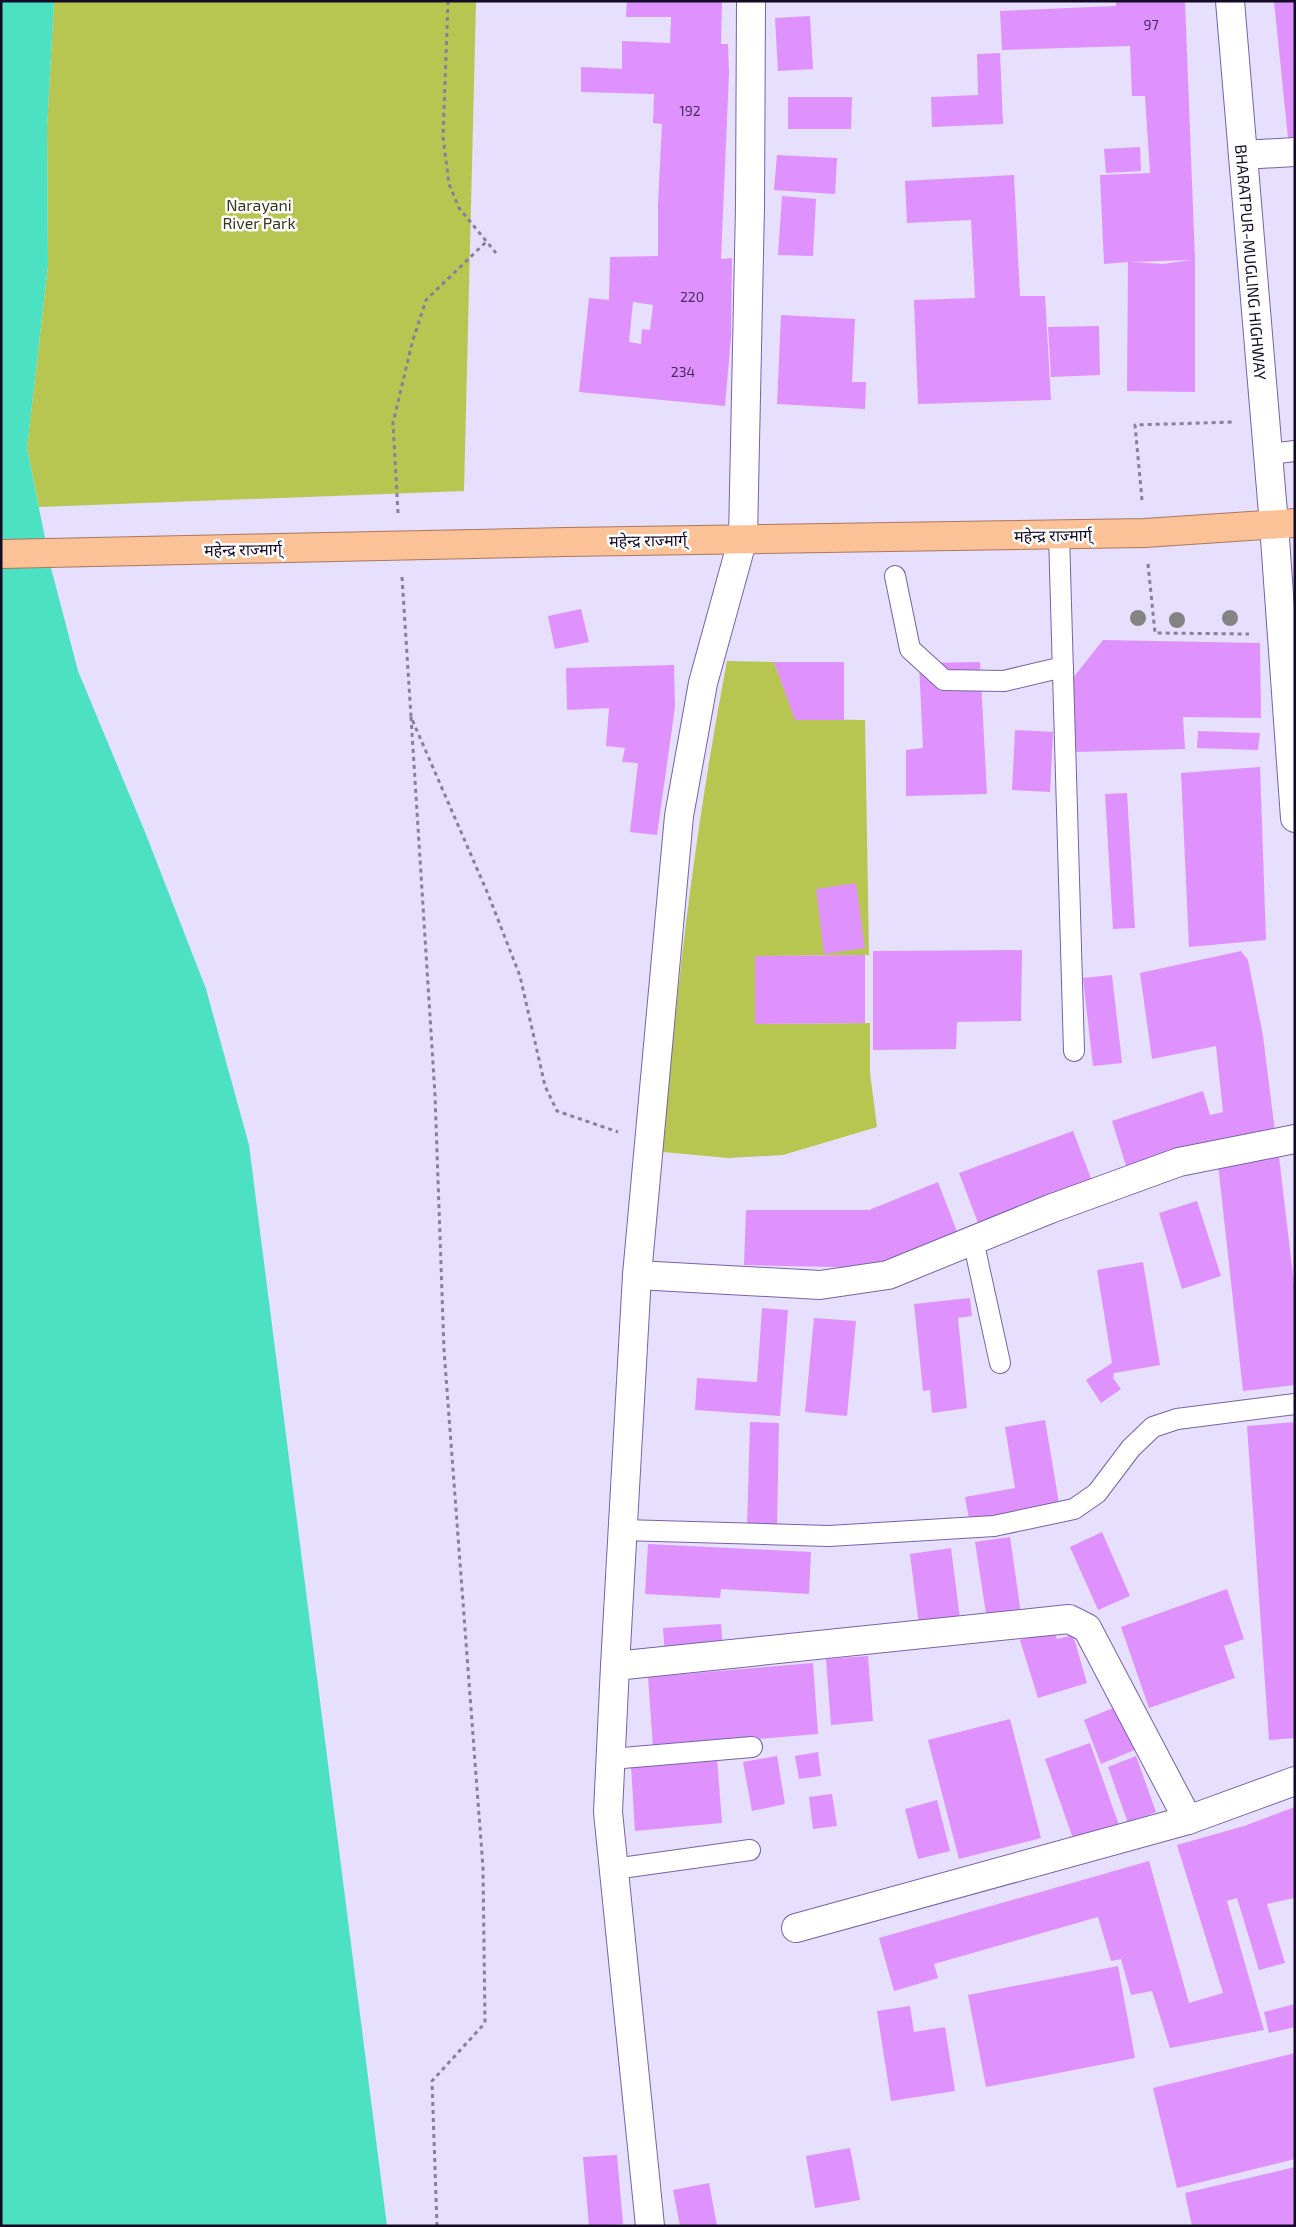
<svg xmlns="http://www.w3.org/2000/svg" width="1296" height="2227" font-family="'Exo 2','Noto Sans Devanagari',sans-serif">
<rect width="100%" height="100%" fill="#e6dffd"/>
<g fill="#b6c651">
<path d="M54,1H476L464,491L39,507L27,448L48,266L47,128Z"/>
<path d="M727,661L774,662L795,719L865,720L869,955L755,956L756,1024L870,1023V1073L877,1127L783,1155L728,1158L663,1152C676,988 696,823 727,661Z"/>
</g>
<path fill="#4ce1c2" d="M1,1H54L47,128L48,265L27,448L51,568L78,671L145,832L206,989L249,1145L387,2226H1Z"/>
<g fill="#df92fd" fill-rule="evenodd">
<path d="M627,1H722L721,44H728L729,73L721,259L732,258L731,337L725,406L579,392L589,298L609,300L610,257L658,256V204L662,124L653,123L654,94L581,92V67L622,69V41L670,43L671,17H626ZM633,302L653,305L650,330L642,329L641,344L629,342Z"/>
<path d="M1116,1H1185L1195,260V392L1127,391L1128,262L1104,264L1100,175L1150,173L1145,96H1132L1130,46L1002,50L1000,11L1116,6ZM1191,260L1163,264L1132,262Z"/>
<path d="M1274,1H1295V138H1288Z"/>
<path d="M810,16L813,69L778,71L775,18Z"/>
<path d="M1000,53L1003,124L932,127L931,97L978,95L977,54Z"/>
<path d="M788,97H852L851,129H788Z"/>
<path d="M1140,147L1141,171L1106,173L1104,149Z"/>
<path d="M777,155L837,158L835,194L774,190Z"/>
<path d="M1014,175L1020,296H1045L1051,400L918,404L914,300L975,298L971,220L907,223L905,181Z"/>
<path d="M782,196L816,199L813,256L778,255Z"/>
<path d="M781,315L855,319L852,382H866L865,409L777,404Z"/>
<path d="M1099,326L1100,375L1051,377L1048,327Z"/>
<path d="M581,609L589,642L555,649L548,616Z"/>
<path d="M1103,640L1260,643L1261,718L1183,717L1185,749L1075,752L1073,678Z"/>
<path d="M774,662H844V720H795Z"/>
<path d="M980,662L987,794L906,796V750L923,748L919,663Z"/>
<path d="M674,665L675,707L657,835L630,832L638,763L622,762L625,748L606,746L609,708L567,710L566,668Z"/>
<path d="M1015,730L1053,732L1050,792L1012,790Z"/>
<path d="M1198,731L1260,733L1258,750L1197,748Z"/>
<path d="M1260,767L1266,940L1189,947L1181,773Z"/>
<path d="M1127,793L1135,928L1113,929L1105,794Z"/>
<path d="M856,883L865,948L824,954L816,889Z"/>
<path d="M1022,950L1021,1021L957,1022L956,1049L873,1050V951Z"/>
<path d="M1241,951L1248,960L1263,1036L1275,1132L1128,1172L1112,1121L1203,1091L1210,1115L1223,1112L1216,1046L1152,1059L1140,973Z"/>
<path d="M865,955V1023L755,1024V956Z"/>
<path d="M1112,975L1122,1063L1093,1066L1083,978Z"/>
<path d="M1073,1131L1094,1186L980,1228L959,1173Z"/>
<path d="M1279,1157L1295,1292V1385L1243,1391L1218,1164Z"/>
<path d="M938,1182L959,1237L882,1268L744,1265L746,1210H869Z"/>
<path d="M1197,1201L1221,1276L1182,1289L1159,1213Z"/>
<path d="M1143,1262L1160,1365L1114,1373L1113,1378L1121,1389L1101,1403L1086,1380L1112,1363L1097,1270Z"/>
<path d="M970,1298L972,1316L958,1318L967,1408L932,1413L930,1390L923,1391L914,1304Z"/>
<path d="M762,1308L788,1310L780,1416L695,1410L697,1378L757,1382Z"/>
<path d="M814,1318L856,1321L847,1416L805,1412Z"/>
<path d="M1045,1420L1060,1509L970,1524L965,1497L1015,1488L1005,1427Z"/>
<path d="M750,1422L779,1423L777,1530H747Z"/>
<path d="M1295,1422V1738L1269,1740L1247,1426Z"/>
<path d="M1102,1532L1130,1596L1098,1610L1070,1547Z"/>
<path d="M1010,1537L1021,1614L987,1620L975,1542Z"/>
<path d="M648,1544L811,1552L809,1594L721,1589L720,1598L645,1594Z"/>
<path d="M951,1548L961,1627L920,1633L910,1554Z"/>
<path d="M1227,1589L1244,1639L1224,1646L1235,1678L1149,1708L1121,1627Z"/>
<path d="M721,1624L723,1652L665,1656L663,1628Z"/>
<path d="M1054,1630L1057,1639L1073,1635L1087,1683L1038,1698L1020,1640Z"/>
<path d="M868,1656L873,1721L831,1725L826,1659Z"/>
<path d="M813,1663L818,1734L653,1748L648,1677Z"/>
<path d="M1120,1705L1137,1749L1101,1764L1084,1720Z"/>
<path d="M1010,1719L1041,1838L959,1859L928,1740Z"/>
<path d="M1090,1743L1120,1828L1075,1844L1045,1759Z"/>
<path d="M818,1752L821,1776L799,1779L795,1756Z"/>
<path d="M777,1756L785,1804L752,1811L743,1762Z"/>
<path d="M1136,1756L1156,1812L1128,1823L1108,1767Z"/>
<path d="M717,1758L722,1823L635,1831L631,1766Z"/>
<path d="M832,1794L837,1826L813,1829L809,1797Z"/>
<path d="M937,1800L950,1851L918,1859L905,1809Z"/>
<path d="M1295,1807V1898L1267,1904L1285,1963L1259,1970L1237,1898L1227,1901L1264,2030L1170,2048L1152,1991L1131,1995L1121,1959L1111,1961L1098,1917L934,1964L938,1978L894,1991L879,1938L1149,1861L1189,2003L1223,1993L1177,1845L1244,1826Z"/>
<path d="M1118,1966L1135,2058L986,2087L968,1995Z"/>
<path d="M1295,2004V2027L1269,2033L1264,2012Z"/>
<path d="M910,2006L914,2032L945,2027L955,2091L891,2101L877,2011Z"/>
<path d="M1295,2053V2159L1177,2188L1153,2088Z"/>
<path d="M850,2148L860,2200L815,2208L806,2156Z"/>
<path d="M617,2155L623,2224L589,2226L583,2157Z"/>
<path d="M1295,2167V2226H1192L1185,2193Z"/>
<path d="M709,2183L717,2226H680L673,2190Z"/>
</g>
<g fill="none" stroke-linecap="round" stroke-linejoin="round">
<defs>
<g id="service">
<path d="M1269,454L1295,451"/>
<path d="M1059,535L1074,1051"/>
<path d="M895,576L910,649L944,680L1004,681L1063,667"/>
<path d="M973,1240L1000,1363"/>
<path d="M622,1530L829,1536L994,1526L1074,1509L1097,1493L1131,1448L1153,1427L1177,1419L1295,1404"/>
<path d="M611,1759L752,1747"/>
<path d="M614,1869L750,1850"/>
</g>
<g id="minor">
<path d="M1243,155L1295,152"/>
<path d="M637,1275L820,1285L888,1275L1050,1209L1179,1162L1295,1139"/>
<path d="M615,1666L1069,1619L1087,1628L1188,1820"/>
<path d="M796,1928L1188,1820L1295,1781"/>
<path d="M650,2226L608,1812L615,1666L637,1275L679,816L703,683L743,538L750,206L751,1"/>
</g>
<path id="tertiary" d="M1274,525L1295,818"/>
<g id="secondary">
<path id="s1" d="M1230,1L1274,525"/>
</g>
<path id="trunk" d="M566,542L1145,533L1295,523"/>
</defs>
<use href="#service" stroke="#7763a7" stroke-width="22"/>
<use href="#minor" stroke="#7763a7" stroke-width="30"/>
<use href="#tertiary" stroke="#7763a7" stroke-width="30"/>
<use href="#secondary" stroke="#7763a7" stroke-width="30"/>
<use href="#trunk" stroke="#aa775e" stroke-width="30"/>
<g stroke="#877f9b" stroke-width="3" stroke-dasharray="4 4" stroke-linecap="butt">
<path d="M448,1L443,137L449,184L459,208L496,253"/>
<path d="M1142,500L1135,425L1233,422"/>
<path d="M398,513L393,423L412,343L426,300L487,241"/>
<path d="M1148,564L1155,633L1249,634"/>
<path d="M402,577L411,717L488,894L520,976L545,1086L557,1111L618,1132"/>
<path d="M411,717L435,1095L444,1350L483,1868L485,2023L432,2081L437,2226"/>
</g>
<use href="#service" stroke="#fff" stroke-width="20"/>
<use href="#minor" stroke="#fff" stroke-width="28"/>
<use href="#tertiary" stroke="#fff" stroke-width="28"/>
<use href="#secondary" stroke="#fff" stroke-width="28"/>
<use href="#trunk" stroke="#fcc297" stroke-width="28"/>
<defs>
<path id="trunk-bridge" d="M1,554L566,542"/>
</defs>
<use href="#trunk-bridge" stroke="#aa775e" stroke-width="30" stroke-linecap="butt"/>
<use href="#trunk-bridge" stroke="#fcc297" stroke-width="28"/>
</g>
<g fill="#848383">
<circle cx="1138" cy="618" r="8"/>
<circle cx="1230" cy="618" r="8"/>
<circle cx="1177" cy="620" r="8"/>
</g>
<g text-anchor="middle" dominant-baseline="central" stroke-width="5" stroke-linejoin="round" paint-order="stroke">
<g font-size="14" fill="#462c5b">
<text x="1151" y="24">97</text>
<text x="690" y="110">192</text>
<text x="692" y="296">220</text>
<text x="683" y="371">234</text>
</g>
<g font-size="16" fill="#343820" stroke="#fff">
<text x="259" y="204">Narayani<tspan x="259" dy="18">River Park</tspan></text>
</g>
<g font-size="16" fill="#130a25" stroke="#fff">
<text stroke="none"><textPath href="#s1" startOffset="262">BHARATPUR-MUGLING HIGHWAY</textPath></text>
<text transform="translate(1053 535) rotate(-1)">महेन्द्र राज्मार्ग्</text>
<text transform="translate(648 540) rotate(-1)">महेन्द्र राज्मार्ग्</text>
<text transform="translate(243 549) rotate(-1)">महेन्द्र राज्मार्ग्</text>
</g>
</g>
<rect width="1296" height="2227" fill="none" stroke="#130a25" stroke-width="5"/>
</svg>
